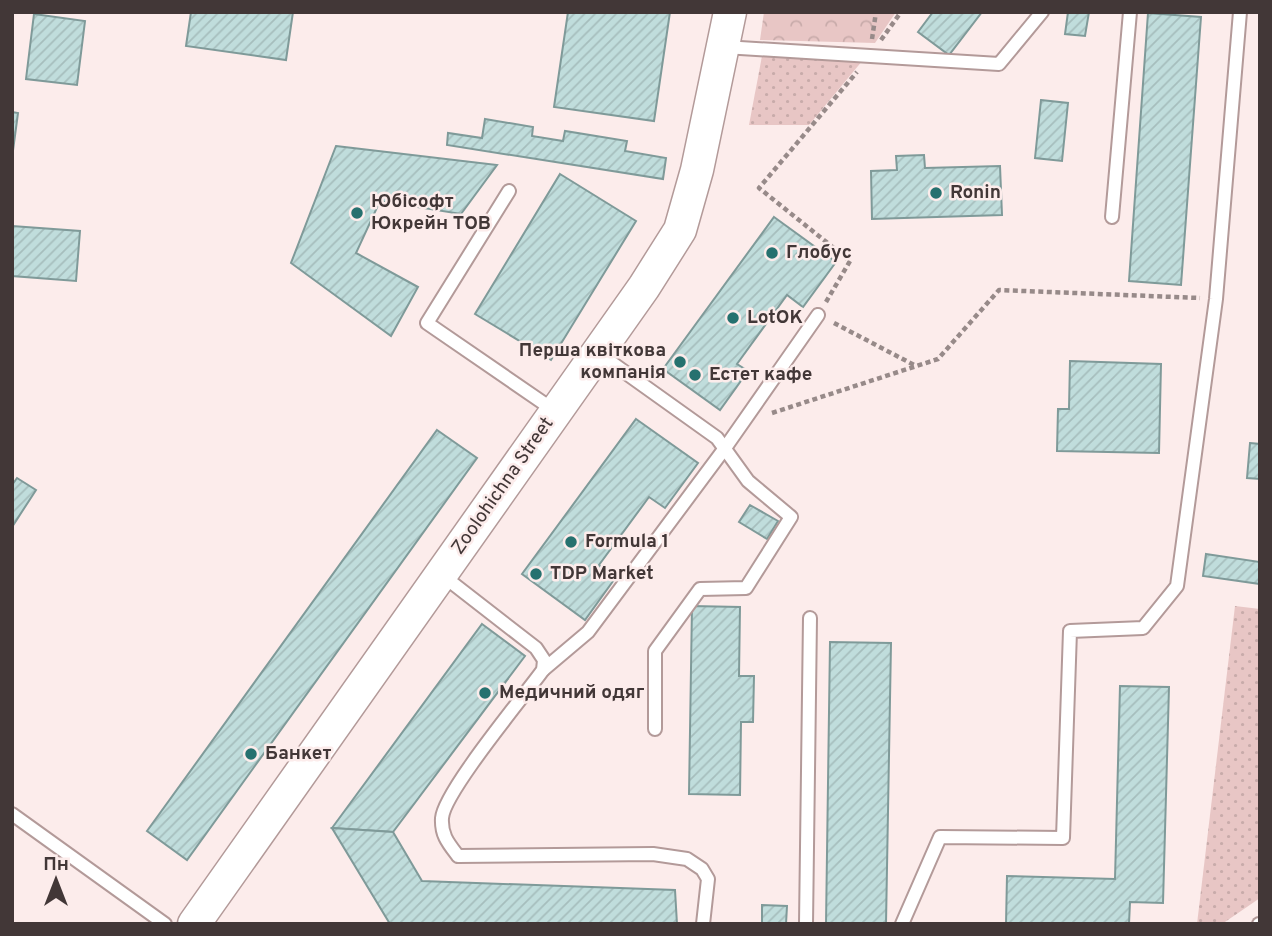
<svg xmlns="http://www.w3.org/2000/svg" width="1272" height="936" font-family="Overpass,sans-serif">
<defs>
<pattern id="grass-dots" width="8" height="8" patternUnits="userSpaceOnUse" patternTransform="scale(1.75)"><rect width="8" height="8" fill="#e8c6c5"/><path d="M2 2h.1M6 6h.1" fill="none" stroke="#c8abaa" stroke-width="1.8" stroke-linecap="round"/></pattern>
<pattern id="forest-crowns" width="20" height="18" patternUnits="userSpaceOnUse" patternTransform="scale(1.75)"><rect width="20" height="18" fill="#e8c6c5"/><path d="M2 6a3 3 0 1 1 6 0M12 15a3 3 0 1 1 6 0" fill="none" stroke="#c8abaa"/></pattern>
<pattern id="building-hatch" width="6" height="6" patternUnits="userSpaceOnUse" patternTransform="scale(1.75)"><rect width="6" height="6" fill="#c0dddc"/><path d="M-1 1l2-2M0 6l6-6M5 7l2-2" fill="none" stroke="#a6bebd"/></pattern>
</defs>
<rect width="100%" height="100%" fill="#fceceb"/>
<g fill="url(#grass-dots)">
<path d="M762,56L863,60L809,125H749Z"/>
<path d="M1235,606L1260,609V898L1222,924H1197Z"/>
</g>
<path fill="url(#forest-crowns)" d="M764,12H896L875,43L760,40Z"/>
<g fill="url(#building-hatch)" stroke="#7f9a99" stroke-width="2">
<path d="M191,12H293L286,60L186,46Z"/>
<path d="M568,12H670L654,121L554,107Z"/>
<path d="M933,12H982L949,55L918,32Z"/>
<path d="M1068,12H1089L1085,36L1065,34Z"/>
<path d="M1148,13L1201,17L1181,285L1129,281Z"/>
<path d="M34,14L85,21L77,85L26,79Z"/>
<path d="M1041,100L1068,103L1062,161L1035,158Z"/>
<path d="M12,112L18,113L12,158Z"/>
<path d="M485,119L533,127L532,136L563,141L565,131L627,141L625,151L666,158L663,179L447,145L448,133L482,138Z"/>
<path d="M336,146L497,165L461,214L380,201L356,253L418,287L391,336L291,263Z"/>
<path d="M924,155L925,168L1000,166L1002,215L872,219L871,171L897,170L896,156Z"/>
<path d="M560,174L636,221L551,360L475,314Z"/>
<path d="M774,217L836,262L803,307L787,295L737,364L748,371L720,410L663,369Z"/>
<path d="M12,226L80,231L76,281L12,276Z"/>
<path d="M1070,361L1161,364L1159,453L1057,451L1058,409H1069Z"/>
<path d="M636,419L698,463L665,508L649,497L599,565L616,577L585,620L522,574Z"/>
<path d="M437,430L477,458L187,860L147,831Z"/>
<path d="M1250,443L1260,444V479L1247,478Z"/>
<path d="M17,478L36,490L12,527V485Z"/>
<path d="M750,505L778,521L767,539L739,522Z"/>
<path d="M1206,554L1260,562V584L1203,576Z"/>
<path d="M692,606L740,607L739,676H754L753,722H741L740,795L689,794Z"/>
<path d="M482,624L525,656L393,832L332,828Z"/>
<path d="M830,642L891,643L886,924H826Z"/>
<path d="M1120,686L1169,687L1163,903L1130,902L1129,924H1006L1007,876L1115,879Z"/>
<path d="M332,828L393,832L422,881L675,890L677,924H390Z"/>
<path d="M762,905L787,906L786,924H762Z"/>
</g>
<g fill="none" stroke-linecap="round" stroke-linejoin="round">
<defs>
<g id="service">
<path d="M724,47L999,64L1042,12"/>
<path d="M509,191L427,323L555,411"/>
<path d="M1112,217L1130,12"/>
<path d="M598,353L717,438L748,481L791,517L746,588L700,589L655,651V729"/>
<path d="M442,575L536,648L544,660L543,670C524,696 444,792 442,818C441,835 448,843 458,856L653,854L687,859L702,869L708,879L703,924"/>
<path d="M543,670L588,632L725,448L818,315"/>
<path d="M12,814L165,924"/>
<path d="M806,924L810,618"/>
<path d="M902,924L940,837L1063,838L1070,631L1143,628L1177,586L1216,299L1240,12"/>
<path d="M1259,924H1260"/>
</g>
<path id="tertiary" d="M194,924L644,287L680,230L697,170L730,12"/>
</defs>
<use href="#service" stroke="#b39a99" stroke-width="16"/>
<use href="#tertiary" stroke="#b39a99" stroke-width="35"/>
<g stroke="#978a89" stroke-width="4.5" stroke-dasharray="5 3.5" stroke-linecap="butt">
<path d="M872,39L876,12"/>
<path d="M881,40L901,12"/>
<path d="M826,302L850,261L759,188L857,72"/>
<path d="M834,323L916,366"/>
<path d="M772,413L938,359L999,290L1200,298"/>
</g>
<use href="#service" stroke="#fff" stroke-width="12"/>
<use href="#tertiary" stroke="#fff" stroke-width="32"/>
</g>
<g fill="#26716f" stroke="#fceceb" stroke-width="2.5">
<circle cx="936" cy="193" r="7"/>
<circle cx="357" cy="213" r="7"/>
<circle cx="772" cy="253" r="7"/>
<circle cx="733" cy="318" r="7"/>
<circle cx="680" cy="362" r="7"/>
<circle cx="695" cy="375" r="7"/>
<circle cx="571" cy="542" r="7"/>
<circle cx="536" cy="574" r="7"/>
<circle cx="485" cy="693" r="7"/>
<circle cx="251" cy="754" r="7"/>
</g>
<g text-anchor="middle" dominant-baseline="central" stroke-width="5" stroke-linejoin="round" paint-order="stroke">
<g font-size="19" font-weight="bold" fill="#423737" stroke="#fceceb" text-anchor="start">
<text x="950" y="193">Ronin</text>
<text x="371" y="202">Юбісофт<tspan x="371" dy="22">Юкрейн ТОВ</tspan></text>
<text x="786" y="253">Глобус</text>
<text x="747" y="318">LotOK</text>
<text x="666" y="351" text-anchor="end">Перша квіткова<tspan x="666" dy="22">компанія</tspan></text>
<text x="709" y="375">Естет кафе</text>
<text x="585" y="542">Formula 1</text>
<text x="550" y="574">TDP Market</text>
<text x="499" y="693">Медичний одяг</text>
<text x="265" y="754">Банкет</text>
</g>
<g font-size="19" fill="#423737" stroke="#fceceb">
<text transform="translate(503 486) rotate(-55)">Zoolohichna Street</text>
</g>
</g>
<rect width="1272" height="936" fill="none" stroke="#423737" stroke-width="28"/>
<g transform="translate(56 880)" stroke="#fceceb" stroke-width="5" paint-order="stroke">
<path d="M0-5L12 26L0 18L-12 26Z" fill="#423737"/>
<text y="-10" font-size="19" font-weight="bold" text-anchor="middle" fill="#423737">Пн</text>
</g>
</svg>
